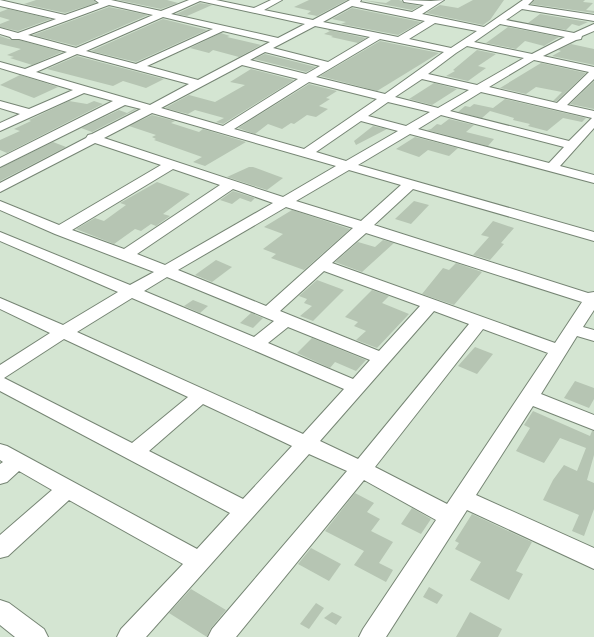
<svg xmlns="http://www.w3.org/2000/svg" width="594" height="637" font-family="'Varela Round',sans-serif">
<rect width="100%" height="100%" fill="#d4e5d2"/>
<g fill="#b6c5b3">
<path d="M36,0H94L96,3L65,13L24,4Z"/>
<path d="M118,0H167L178,3L161,9Z"/>
<path d="M309,0H347L317,16L307,14L311,11L294,7Z"/>
<path d="M362,0L386,3L391,0H399L402,1L404,3L420,6L412,10Z"/>
<path d="M473,0H504L490,20L483,25L426,13L440,5L458,8Z"/>
<path d="M534,0H585L583,2L593,3L586,10L594,11V13L531,4Z"/>
<path d="M200,3L212,5L187,16L176,14Z"/>
<path d="M109,7L148,15L76,46L33,35Z"/>
<path d="M352,8L421,22L398,35L341,24L346,22L332,19Z"/>
<path d="M8,9L51,19L18,31L0,27V24L10,20L0,17V12Z"/>
<path d="M540,14L588,22L579,26L572,24L566,30L528,23Z"/>
<path d="M163,19L207,30L136,62L91,51Z"/>
<path d="M508,27L559,37L544,46L525,41L516,49L486,43Z"/>
<path d="M328,31L329,30L366,38L358,43L331,37L333,36L324,34L330,31Z"/>
<path d="M221,33L230,36L227,37L261,45L239,57L213,50L209,53L190,48Z"/>
<path d="M0,36L12,40H19L62,52L32,65L29,64L10,58L14,57L7,55L21,49L0,44Z"/>
<path d="M380,41L439,53L377,91L320,76Z"/>
<path d="M571,44L594,49V65L552,56L561,51L558,50Z"/>
<path d="M477,50L496,54L478,66L486,68L468,81L446,76L455,71L453,70Z"/>
<path d="M265,54L316,67L306,72L254,59Z"/>
<path d="M77,56L164,79L146,88L123,81L113,86L47,69Z"/>
<path d="M541,63L586,73L557,101H553L562,92L536,87L526,94L500,88Z"/>
<path d="M251,69L294,80L223,124L216,122L224,118L195,110L188,114L165,108L189,95L215,102L245,85L230,82Z"/>
<path d="M20,75L58,87L34,98L0,85Z"/>
<path d="M594,81V109L570,104Z"/>
<path d="M434,83L457,89L432,105L409,99Z"/>
<path d="M309,84L337,91L326,98L330,99L319,106L328,109L316,117L307,115L294,124L291,123L282,129L268,124L255,134L238,128Z"/>
<path d="M505,99L586,118L582,122L563,118L547,131L528,126L530,124L513,120L514,118L490,111L482,118L458,112L465,106L470,107L474,104L493,108Z"/>
<path d="M69,101L87,104L94,101L103,104L7,153L0,150V140L20,131L14,129L31,121L29,120Z"/>
<path d="M134,109H137L92,132L81,128L119,110L127,113Z"/>
<path d="M152,115L175,121L171,123L199,132L203,129L246,142L205,166L193,162L202,157L154,140L156,139L152,137L156,135L129,126Z"/>
<path d="M449,119L474,125L466,132L494,139L488,146L427,130L431,129L437,124L441,125Z"/>
<path d="M373,126L387,129L356,145L354,141Z"/>
<path d="M415,137L458,148L449,156L428,150L419,157L396,149Z"/>
<path d="M53,142L66,147L0,181V168Z"/>
<path d="M249,167H253L283,178L267,190L227,177Z"/>
<path d="M157,182L190,194L163,214L170,216L156,226L151,224L141,231L135,229L114,244L76,229L95,218L104,221L126,205L120,203Z"/>
<path d="M233,191L255,198L251,202L240,198L232,204L220,200Z"/>
<path d="M414,201L429,205L411,224L395,219Z"/>
<path d="M292,210L350,229L304,270L271,258L276,254L263,249L283,234L264,227Z"/>
<path d="M493,221L514,228L501,243L504,244L490,260L473,255L489,237L481,235Z"/>
<path d="M383,240L394,243L362,272L335,262L358,242L375,247Z"/>
<path d="M216,260L232,267L212,282L195,275Z"/>
<path d="M456,263L482,272L454,305L422,294L443,268L449,270Z"/>
<path d="M317,280L344,290L313,321L300,316L312,306L304,303L307,299L299,296Z"/>
<path d="M372,290L389,296L382,303L409,314L377,348L356,340L366,331L354,326L358,322L345,317Z"/>
<path d="M193,300L208,306L200,313L184,306Z"/>
<path d="M251,313L263,318L253,328L240,323Z"/>
<path d="M312,338L366,360L356,371L335,362L330,368L297,353Z"/>
<path d="M475,347L493,354L477,374L458,366Z"/>
<path d="M575,381L594,388V399L589,408L564,398Z"/>
<path d="M533,411L590,436L592,431H594V455L587,480L594,483V509L584,536L572,531L579,515L543,500L553,480L564,465L577,471L586,448L560,438L544,463L516,451L530,428L524,425Z"/>
<path d="M355,493L374,503L367,512L380,519L371,531L393,542L379,563L393,570L386,582L354,565L364,551L325,531Z"/>
<path d="M412,508L431,519L421,534L401,524Z"/>
<path d="M472,514L532,542L516,571L523,574L509,600L470,580L481,562L455,549L459,543L455,541Z"/>
<path d="M311,548L341,564L329,581L298,564Z"/>
<path d="M429,587L443,595L437,604L423,597Z"/>
<path d="M191,589L226,610L211,628L207,637L169,613Z"/>
<path d="M316,603L324,608L309,629L300,624Z"/>
<path d="M332,612L342,617L336,625L324,618Z"/>
<path d="M470,612L502,629L498,637H456Z"/>
</g>
<g fill="none" stroke-linecap="round" stroke-linejoin="round">
<defs>
<g id="minor">
<path d="M0,0L65,15L99,3L95,0H111L161,11L189,0H216L254,8L271,0H282L264,10L313,20L350,0H361L360,2L412,12L424,5L404,2L403,0L431,1L444,0L422,14L484,27L523,0H533L528,5L594,15V21L522,9L506,20L574,33L594,24V31L582,36L581,39L576,40L543,56L594,67V79L567,105L594,111V128L560,166L594,175V183L410,134L358,165L594,232V241L413,189L374,225L588,293L594,292V310L583,327L594,330V341L577,336L541,394L594,415V430L533,406L476,495L594,548V569L467,510L386,637H359L363,629L436,520L364,480L236,637H208L212,629L347,471L309,454L146,637H117L121,629L183,564L69,500L8,556L0,558V535L52,490L19,471L7,482L0,484V464L3,462L0,460V444L7,446L197,549L230,513L0,391V365L50,333L0,309V298L63,325L118,292L0,241V232L130,285L154,272L55,234L0,210V201L59,225L161,165L95,143L0,192V183L86,138L88,135L92,134L141,109L125,105L0,167V158L113,101L84,93L0,131V123L20,114L0,108V101L29,109L73,90L0,68V62L25,69L67,52L19,39H12L10,37L0,34V28L18,33L56,19L0,6ZM200,1L305,24L278,38L171,14ZM109,5L153,15L76,48L28,35ZM352,6L425,21L398,37L323,22ZM163,17L213,29L136,64L86,51ZM435,23L477,31L451,48L409,39ZM500,24L565,37L532,54L474,42ZM315,26L370,37L328,62L273,48ZM223,31L270,42L198,80L147,66ZM380,39L444,52L385,94L316,77ZM467,46L524,58L477,85L428,74L456,53ZM265,52L320,66L306,74L250,60ZM77,54L189,84L150,105L36,72ZM534,60L589,72L557,103L489,87ZM242,65L298,79L223,126L161,108ZM422,79L469,90L438,108L395,97ZM309,82L377,99L304,149L234,129ZM481,92L592,118L569,141L450,111ZM388,102L430,112L406,126L368,116ZM152,113L336,166L283,197L104,138ZM441,115L564,147L549,163L418,129ZM361,121L398,131L346,161L316,152ZM173,169L220,185L124,249L72,230ZM349,170L401,185L361,221L296,201ZM233,189L273,203L165,265L137,254ZM286,207L353,228L266,306L178,270ZM366,233L582,302L555,343L332,263ZM324,271L420,306L379,351L280,311ZM167,277L274,321L254,337L144,291ZM132,298L344,389L303,434L77,332ZM434,311L469,324L358,459L320,441ZM288,327L370,360L353,379L268,343ZM483,329L548,353L447,504L375,467ZM64,339L188,397L132,443L4,378ZM203,404L292,446L243,499L149,451Z"/>
<path d="M0,600L9,603L44,629L48,637H15L0,625Z"/>
</g>
</defs>
<use href="#minor" stroke="#768574" stroke-width="2"/>
<use href="#minor" fill="#fff" fill-rule="evenodd"/>
</g>
</svg>
